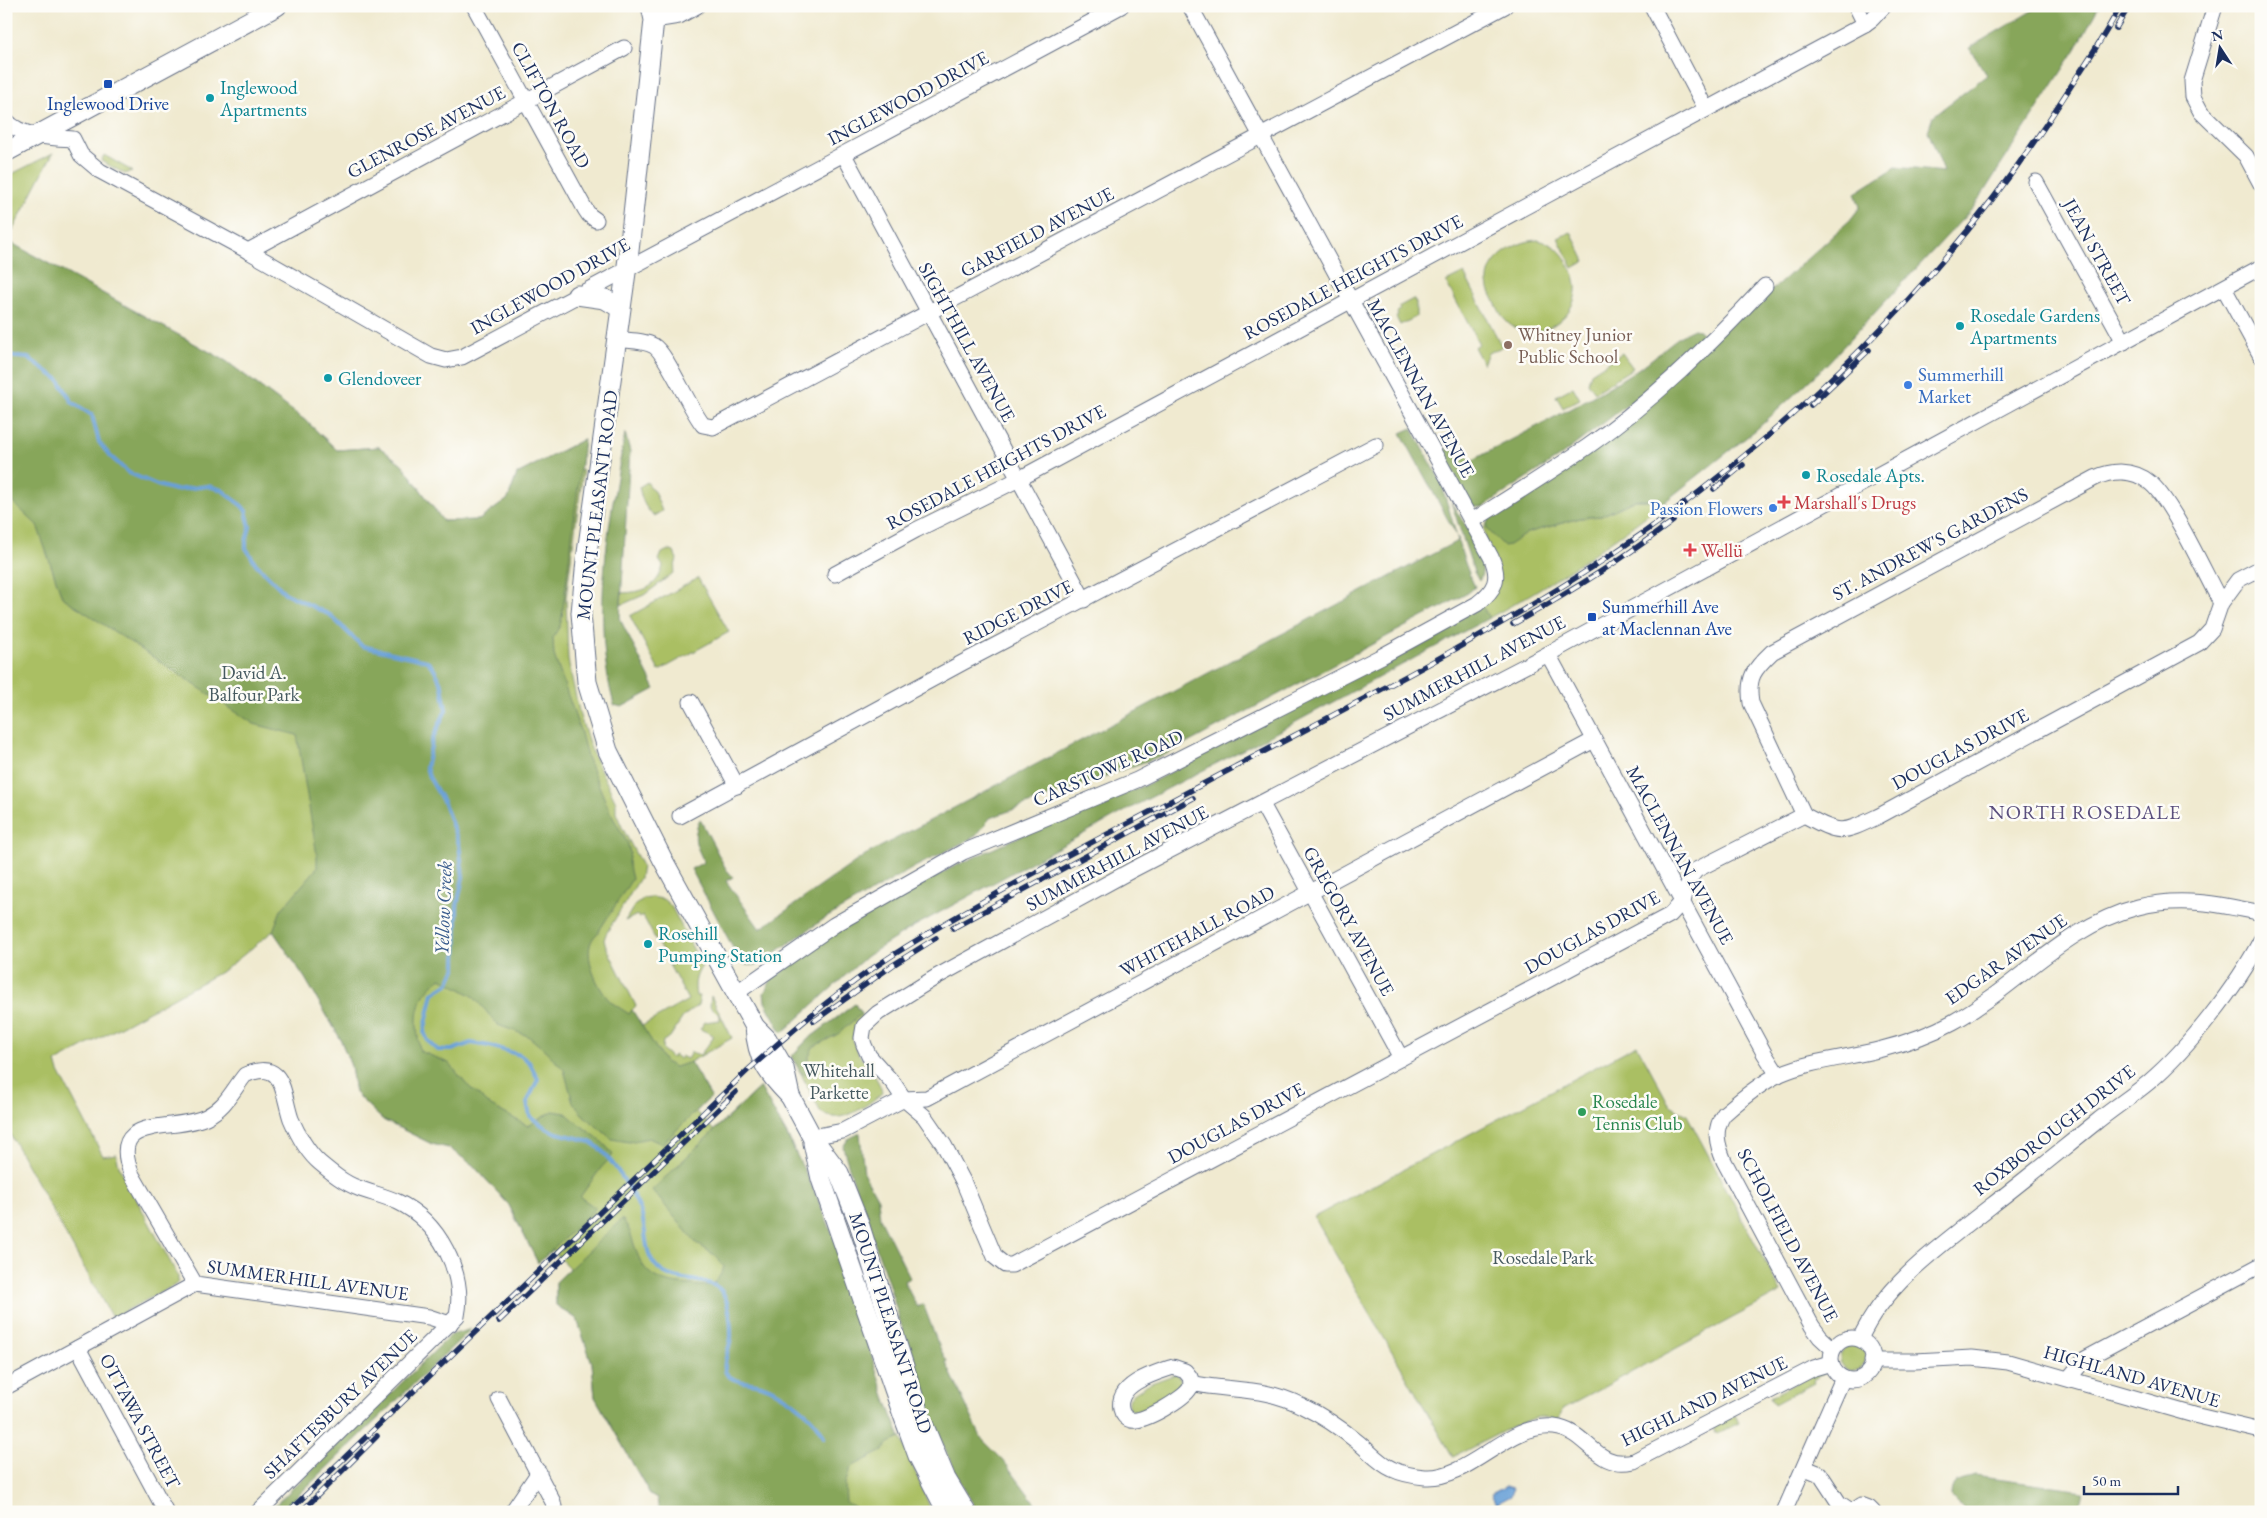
<svg xmlns="http://www.w3.org/2000/svg" width="2267" height="1518" font-family="'EB Garamond',serif">
<rect width="100%" height="100%" fill="#fdfcf7"/>
<filter id="ink" filterUnits="userSpaceOnUse"><feTurbulence type="fractalNoise" baseFrequency=".02" numOctaves="2"/><feDisplacementMap in="SourceGraphic" scale="10" xChannelSelector="R" yChannelSelector="G"/><feConvolveMatrix kernelMatrix="1 2 1 2 8 2 1 2 1" color-interpolation-filters="sRGB"/></filter>
<filter id="wash" filterUnits="userSpaceOnUse"><feTurbulence type="fractalNoise" baseFrequency=".0096" numOctaves="4" result="noise"/><feDisplacementMap in="SourceGraphic" scale="20" xChannelSelector="R" yChannelSelector="G"/><feGaussianBlur stdDeviation="1.12" result="paint"/><feColorMatrix in="noise" values="0 0 0 0 0 0 0 0 0 0 0 0 0 0 0 0 0 1.4 0 .05"/><feComposite in="paint" operator="in"/></filter>
<g filter="url(#wash)">
<rect width="100%" height="100%" fill="#f0ead0"/>
<g fill="#aabf64" stroke="#627761">
<path d="M53,153L7,241L226,361L306,421L337,450L379,447L402,464L443,521L479,520L508,499L517,474L584,439L580,470H583L566,598L568,660L580,716L592,752L616,802V813L622,827L642,866L640,878L606,934L604,940L606,946L636,1006L632,1010L642,1026L688,1000L643,916L639,918L637,915L625,921L634,906L644,898L650,897L663,899L671,906L701,964L702,966C695,977 694,983 696,996H700L698,1005L683,1017L670,1037L663,1041L662,1049L672,1058L674,1055L680,1059L681,1056L687,1059L691,1052L700,1055L713,1038V1035L700,1029L705,1022L720,1020V1015L710,1007L711,996L732,1038L690,1062L711,1097L696,1112L714,1130L760,1087L790,1140L884,1397L932,1512H659L657,1498L650,1494L595,1397L592,1363L577,1319L556,1305V1282L570,1269L552,1250L538,1263L509,1205L473,1165L449,1148L432,1144L383,1120L355,1093L351,1066L340,1038L305,978L273,931L226,969L56,1062L59,1072L103,1156L116,1154L120,1169L178,1276V1282L175,1285L112,1318L6,1127V177Z"/>
<path d="M104,155L132,171L125,174L101,161Z"/>
<path d="M1571,232L1585,261L1573,268L1558,238Z"/>
<path d="M1538,240C1554,244 1562,251 1569,265C1573,273 1577,281 1576,291C1574,321 1533,345 1508,323C1500,316 1496,303 1491,294C1477,264 1513,241 1538,240Z"/>
<path d="M1464,273L1502,347L1488,353L1483,364L1474,347L1479,344L1446,282Z"/>
<path d="M1413,299L1416,303V317L1400,325L1396,317L1398,316L1397,313L1400,309L1398,307Z"/>
<path d="M1622,353L1633,368L1595,392L1588,383L1591,373Z"/>
<path d="M1573,387L1580,399L1563,408L1556,396Z"/>
<path d="M647,482L655,493L662,511L654,516C644,507 642,500 639,487Z"/>
<path d="M1635,500H1649L1662,504C1607,546 1550,585 1489,618L1482,606L1493,597L1484,528L1491,517L1513,541L1527,533L1580,518L1601,516Z"/>
<path d="M668,550L674,552L677,559L673,573L659,584L644,595L621,605L622,593C643,592 657,588 663,566L659,560L662,553Z"/>
<path d="M698,578L729,632L659,671L630,616Z"/>
<path d="M855,1004L863,1018C834,1047 878,1066 882,1093C867,1106 838,1128 820,1111L792,1056L807,1040Z"/>
<path d="M1637,1045L1669,1104L1687,1115L1781,1292L1563,1409L1559,1419L1538,1417L1504,1431L1453,1457L1314,1217Z"/>
<circle cx="1853" cy="1358" r="13"/>
<path d="M1815,1372H1825L1813,1380L1814,1383L1774,1404L1770,1397Z"/>
<path d="M1176,1374L1179,1376L1181,1382L1176,1390L1168,1396L1166,1395L1161,1398L1162,1401L1152,1407L1151,1406L1140,1411L1131,1410C1124,1399 1134,1393 1143,1388V1386Z"/>
<path d="M1735,1415L1739,1423L1717,1434L1713,1427Z"/>
</g>
<g fill="#87a65a" stroke="#516a5c">
<path d="M2040,6H2099L2076,49L1974,207L1824,367L1757,429L1662,504L1649,500H1635L1601,516L1580,518L1527,533L1509,545L1504,546L1487,529V523L1491,517L1524,498L1582,456L1762,295L1778,285L1850,220L1860,207L1855,193L1896,167L1944,172L1928,131L1933,116L1987,75L1969,48Z"/>
<path d="M6,240L226,361L306,421L337,450L379,447L402,464L443,521L479,520L508,499L517,474L584,439L562,617L560,626L553,637L554,655L581,733L587,757L610,812L628,844L630,853L628,862L632,879L597,934C579,948 596,986 609,1000C614,1005 622,1009 629,1014L632,1010L665,1062L675,1067L690,1062L711,1097L662,1144L649,1138L629,1142L612,1139L583,1115L573,1102L564,1070L546,1051L528,1036L498,1025L473,996L441,978C413,998 415,1020 420,1051L449,1063L466,1084L491,1106L528,1126L553,1111L566,1113C581,1128 602,1137 613,1155L601,1168L580,1197L596,1208L538,1263L509,1205L473,1165L449,1148L432,1144L383,1120L355,1093L351,1066L340,1038L305,978L273,931L281,910L317,868V855L297,735L254,724L62,597L37,525L6,496Z"/>
<path d="M1694,329L1699,330L1702,334L1701,343L1647,390L1559,457L1483,507H1474L1470,503L1441,449L1456,450L1473,460C1529,430 1587,402 1641,367C1659,355 1674,337 1694,329Z"/>
<path d="M1412,428L1443,485L1444,493C1454,524 1461,558 1475,587L1468,593L1169,753L990,818L976,836L915,867L824,919L759,964C751,966 746,967 740,961L691,869L704,862C695,843 692,839 700,819L726,869L733,877L726,881L760,929L865,855L1459,540L1401,433Z"/>
<path d="M625,433L630,451L620,619L655,689L622,707L614,705C590,616 609,522 625,433Z"/>
<path d="M1451,502C1462,522 1493,559 1479,581L1474,572Z"/>
<path d="M1482,606L1489,618L1281,730L1140,803L913,927L867,956L782,1033L765,1002L764,993L771,980L833,934L951,868L1023,835L1094,808L1154,781Z"/>
<path d="M855,1004L861,1014L838,1034L813,1047L808,1059L811,1073L807,1076L800,1072L792,1056L807,1040Z"/>
<path d="M760,1087C793,1145 824,1205 845,1269C863,1326 878,1383 901,1438L889,1443L883,1451L851,1467L845,1484L846,1503L862,1512H659L657,1498L650,1494L595,1397L592,1363L577,1319L556,1305V1282L622,1219C630,1228 631,1236 635,1247C644,1278 661,1283 691,1285C712,1287 715,1287 724,1267L716,1256L696,1243L652,1190Z"/>
<path d="M860,1133L864,1174L878,1199L880,1218L910,1278L904,1281L917,1307L923,1304C931,1323 936,1343 947,1361L946,1363L982,1439L1003,1460L1038,1507L1036,1512H978C934,1443 913,1362 889,1285C874,1239 856,1194 843,1147L848,1139Z"/>
<path d="M471,1329L281,1512H268L451,1335Z"/>
<path d="M1975,1476L2083,1491L2078,1512H1966L1951,1497C1951,1479 1960,1480 1975,1476Z"/>
</g>
<path fill="#69a0d7" stroke="#42689a" d="M1506,1486L1513,1488L1511,1496L1496,1504L1491,1494Z"/>
<g fill="none" stroke-linecap="round" stroke-linejoin="round">
<path stroke="#69a0d7" stroke-width="4" d="M6,356L28,358L59,380L72,402L92,415L99,442L110,456L129,473L157,485L175,490L208,486L222,490L242,506L246,511L250,527L246,541V548L256,564L285,593L330,615L362,646L427,661L435,670L442,686L446,710L433,738L426,767L429,777L444,803L459,844L463,877L457,906L456,967L449,983L433,993L424,1032L428,1041L438,1050H452L471,1043L490,1046L520,1055L529,1062L538,1079L527,1103L530,1116C537,1122 544,1127 552,1131C567,1138 588,1136 601,1150C615,1164 632,1191 640,1210C648,1229 642,1251 657,1267C675,1287 713,1273 724,1295C730,1307 731,1323 731,1336C731,1346 721,1364 726,1373C733,1383 751,1382 761,1385C781,1391 817,1417 824,1437"/>
</g>
</g>
<g filter="url(#ink)">
<g fill="none" stroke-linecap="round" stroke-linejoin="round">
<defs>
<g id="minor">
<path d="M474,6L585,209L589,215L596,220"/>
<path d="M1652,6L1706,109"/>
<path d="M1856,6L1865,24"/>
<path d="M2215,6L2192,81L2193,97L2201,112L2246,156L2261,184"/>
<path d="M654,20L679,16L697,6"/>
<path d="M6,120C19,137 54,138 73,139L81,155L100,171L248,251L431,356L446,360L462,357C681,238 902,124 1121,6"/>
<path d="M844,155L1084,600"/>
<path d="M2036,182L2124,342"/>
<path d="M248,251L624,48"/>
<path d="M2224,288L2261,356"/>
<path d="M616,339C628,341 644,340 654,346C667,354 689,408 703,425L713,427L1505,6"/>
<path d="M1472,521C1510,497 1549,473 1587,447C1652,402 1711,344 1765,286"/>
<path d="M835,574L916,530L1019,479L1865,24L1872,19L1884,6"/>
<path d="M1548,654L1764,1053L1778,1075"/>
<path d="M691,702L737,786"/>
<path d="M1262,804L1401,1058"/>
<path d="M1804,815L1696,870L1690,878L1683,901L1670,915L1012,1265H1005L995,1257L963,1181L944,1145L924,1116L904,1099L894,1084L869,1056L864,1045L862,1038L864,1026L878,1013L936,977L1132,870L1548,654L2261,267"/>
<path d="M1804,815L1751,703C1747,677 1754,669 1772,652L2095,478C2112,470 2133,469 2149,482C2171,498 2206,576 2221,603"/>
<path d="M1804,815C1841,835 1841,834 1879,816L2199,643L2212,629L2221,603L2238,580L2261,568"/>
<path d="M680,816L962,663L1376,445"/>
<path d="M736,993L834,925L963,852L1137,780L1382,656L1477,604C1495,590 1501,579 1491,557L1190,6"/>
<path d="M812,1137L843,1131L904,1099L927,1098L1594,740"/>
<path d="M195,1284L132,1175C106,1113 173,1133 206,1117C226,1107 232,1091 245,1075C285,1058 282,1093 291,1119C297,1133 308,1153 320,1163C332,1173 344,1183 358,1188C371,1193 385,1196 398,1202C438,1221 466,1272 457,1316L258,1512"/>
<circle cx="1852" cy="1359" r="21"/>
<path d="M1860,1339C1885,1283 1944,1243 1991,1206C2026,1179 2060,1151 2095,1123C2112,1109 2131,1097 2149,1082C2189,1048 2237,986 2261,940"/>
<path d="M78,1348L166,1512"/>
<path d="M1833,1349L1820,1337L1812,1326L1724,1161C1717,1144 1713,1130 1724,1114C1740,1100 1760,1083 1780,1074C1812,1060 1848,1058 1882,1049C1906,1043 1931,1034 1953,1022C2017,987 2064,926 2138,907C2180,896 2219,904 2261,913"/>
<path d="M1872,1361H1915L1972,1358L2008,1362L2194,1415L2261,1431"/>
<path d="M1173,1367L1185,1371L1190,1377C1191,1381 1192,1384 1190,1388C1184,1399 1143,1423 1131,1420C1126,1419 1122,1414 1121,1409C1116,1384 1155,1373 1173,1367Z"/>
<path d="M2069,1378L2085,1359L2261,1265"/>
<path d="M1191,1383C1231,1392 1263,1386 1302,1406C1323,1416 1342,1429 1359,1443C1370,1452 1379,1463 1392,1469C1402,1474 1414,1476 1425,1477C1470,1480 1508,1422 1554,1427C1589,1431 1594,1470 1634,1461L1814,1368L1831,1363"/>
<path d="M6,1387L195,1284L429,1317L450,1324"/>
<path d="M499,1399L553,1502L555,1512"/>
<path d="M1805,1468L1820,1474L1839,1503L1851,1511"/>
<path d="M512,1512L539,1472"/>
<path d="M1784,1512L1843,1378"/>
<path d="M1851,1512L1861,1505L1869,1508L1873,1512"/>
</g>
<g id="major">
<path d="M651,6L654,20L629,251L586,560L581,613L587,682L608,751L663,860L755,1027L767,1039L784,1068L790,1096L812,1137L839,1173L859,1223L919,1414L946,1479L966,1512"/>
<path d="M6,152L277,6"/>
<path d="M577,295L605,299L620,308"/>
<path d="M755,1027C757,1059 768,1074 790,1096"/>
<path d="M813,1143L821,1179L903,1415L918,1456L947,1512"/>
</g>
</defs>
<use href="#minor" stroke="#667086" stroke-width="17"/>
<use href="#major" stroke="#667086" stroke-width="21"/>
<use href="#minor" stroke="#fff" stroke-width="15"/>
<use href="#major" stroke="#fff" stroke-width="19"/>
<defs>
<g id="rail">
<path d="M2116,28L2129,6"/>
<path d="M1811,405L1869,350"/>
<path d="M1714,489L1743,465"/>
<path d="M1513,624C1569,593 1623,559 1673,521"/>
<path d="M953,928L1193,798"/>
<path d="M814,1021L893,965L936,938"/>
<path d="M499,1321L736,1092"/>
<path d="M288,1512L748,1070C794,1029 841,988 893,955C993,892 1099,839 1203,784C1339,711 1477,643 1605,559C1787,439 1953,274 2069,89C2086,62 2106,35 2120,6"/>
<path d="M301,1512L377,1436"/>
</g>
</defs>
<use href="#rail" stroke="#1b2f5e" stroke-width="5.5"/>
<use href="#rail" stroke="#fdfcf7" stroke-width="4" stroke-dasharray="11" stroke-linecap="butt"/>
</g>
</g>
<g fill="#1a4fb4" stroke="#fdfcf7" stroke-width="2">
<rect x="103" y="79" width="10" height="10" rx="2.5"/>
<rect x="1587" y="612" width="10" height="10" rx="2.5"/>
</g>
<g fill="#0f9aa8" stroke="#fdfcf7" stroke-width="2">
<circle cx="210" cy="98" r="5"/>
<circle cx="1960" cy="326" r="5"/>
<circle cx="328" cy="378" r="5"/>
<circle cx="1806" cy="475" r="5"/>
<circle cx="648" cy="944" r="5"/>
</g>
<circle fill="#8d6e63" stroke="#fdfcf7" stroke-width="2" cx="1508" cy="345" r="5"/>
<g fill="#3f7fe0" stroke="#fdfcf7" stroke-width="2">
<circle cx="1908" cy="385" r="5"/>
<circle cx="1773" cy="508" r="5"/>
</g>
<g fill="#e0444e" stroke="#fdfcf7" stroke-width="2">
<path d="M1781.5 494.5h5v5h5v5h-5v5h-5v-5h-5v-5h5z"/>
<path d="M1687.5 542.5h5v5h5v5h-5v5h-5v-5h-5v-5h5z"/>
</g>
<circle fill="#2e9e5b" stroke="#fdfcf7" stroke-width="2" cx="1582" cy="1112" r="5"/>
<g text-anchor="middle" dominant-baseline="central" stroke-width="5" stroke-linejoin="round" paint-order="stroke">
<g font-size="19" fill="#0d838f" stroke="#fdfcf7" text-anchor="start">
<text x="220" y="87">Inglewood<tspan x="220" dy="22">Apartments</tspan></text>
<text x="1970" y="315">Rosedale Gardens<tspan x="1970" dy="22">Apartments</tspan></text>
<text x="338" y="378">Glendoveer</text>
<text x="1816" y="475">Rosedale Apts.</text>
<text x="658" y="933">Rosehill<tspan x="658" dy="22">Pumping Station</tspan></text>
</g>
<g font-size="19" fill="#1b2f5e" stroke="#fdfcf7">
<text transform="translate(908 98) rotate(-28)">INGLEWOOD DRIVE</text>
<text transform="translate(551 105) rotate(61)">CLIFTON ROAD</text>
<text transform="translate(426 132) rotate(-28)">GLENROSE AVENUE</text>
<text transform="translate(1037 232) rotate(-28)">GARFIELD AVENUE</text>
<text transform="translate(2097 252) rotate(61)">JEAN STREET</text>
<text transform="translate(1353 277) rotate(-28)">ROSEDALE HEIGHTS DRIVE</text>
<text transform="translate(550 286) rotate(-29)">INGLEWOOD DRIVE</text>
<text transform="translate(967 342) rotate(61)">SIGHTHILL AVENUE</text>
<text transform="translate(1421 388) rotate(61)">MACLENNAN AVENUE</text>
<text transform="translate(996 467) rotate(-28)">ROSEDALE HEIGHTS DRIVE</text>
<text transform="translate(597 505) rotate(-83)">MOUNT PLEASANT ROAD</text>
<text transform="translate(1930 544) rotate(-28)">ST. ANDREW'S GARDENS</text>
<text transform="translate(1018 612) rotate(-27)">RIDGE DRIVE</text>
<text transform="translate(1474 668) rotate(-28)">SUMMERHILL AVENUE</text>
<text transform="translate(1960 749) rotate(-28)">DOUGLAS DRIVE</text>
<text transform="translate(1108 768) rotate(-24)">CARSTOWE ROAD</text>
<text transform="translate(1680 855) rotate(61)">MACLENNAN AVENUE</text>
<text transform="translate(1117 858) rotate(-28)">SUMMERHILL AVENUE</text>
<text transform="translate(1349 921) rotate(61)">GREGORY AVENUE</text>
<text transform="translate(1197 931) rotate(-28)">WHITEHALL ROAD</text>
<text transform="translate(1592 932) rotate(-29)">DOUGLAS DRIVE</text>
<text transform="translate(2006 959) rotate(-35)">EDGAR AVENUE</text>
<text transform="translate(1236 1123) rotate(-28)">DOUGLAS DRIVE</text>
<text transform="translate(2054 1130) rotate(-38)">ROXBOROUGH DRIVE</text>
<text transform="translate(1788 1235) rotate(62)">SCHOLFIELD AVENUE</text>
<text transform="translate(308 1280) rotate(8)">SUMMERHILL AVENUE</text>
<text transform="translate(891 1323) rotate(72)">MOUNT PLEASANT ROAD</text>
<text transform="translate(2132 1376) rotate(16)">HIGHLAND AVENUE</text>
<text transform="translate(1704 1401) rotate(-26)">HIGHLAND AVENUE</text>
<text transform="translate(340 1404) rotate(-44)">SHAFTESBURY AVENUE</text>
<text transform="translate(140 1421) rotate(62)">OTTAWA STREET</text>
</g>
<g font-size="19" fill="#164399" stroke="#fdfcf7">
<text x="108" y="103">Inglewood Drive</text>
<text x="1602" y="606" text-anchor="start">Summerhill Ave<tspan x="1602" dy="22">at Maclennan Ave</tspan></text>
</g>
<g font-size="19" fill="#785e54" stroke="#fdfcf7" text-anchor="start">
<text x="1518" y="334">Whitney Junior<tspan x="1518" dy="22">Public School</tspan></text>
</g>
<g font-size="19" fill="#366cbe" stroke="#fdfcf7" text-anchor="start">
<text x="1918" y="374">Summerhill<tspan x="1918" dy="22">Market</tspan></text>
<text x="1763" y="508" text-anchor="end">Passion Flowers</text>
</g>
<g font-size="19" fill="#be3a42" stroke="#fdfcf7" text-anchor="start">
<text x="1794" y="502">Marshall's Drugs</text>
<text x="1701" y="550">Wellü</text>
</g>
<g font-size="19" fill="#465a60" stroke="#fdfcf7">
<text x="254" y="672">David A.<tspan x="254" dy="22">Balfour Park</tspan></text>
<text x="839" y="1070">Whitehall<tspan x="839" dy="22">Parkette</tspan></text>
<text x="1543" y="1257">Rosedale Park</text>
</g>
<g font-size="19" fill="#27864d" stroke="#fdfcf7" text-anchor="start">
<text x="1592" y="1101">Rosedale<tspan x="1592" dy="22">Tennis Club</tspan></text>
</g>
<g font-size="20" letter-spacing="1" fill="#5b507e" stroke="#fdfcf7">
<text x="2085" y="812">NORTH ROSEDALE</text>
</g>
<g font-size="20" font-style="italic" fill="#3a5c8e" stroke="#fdfcf7">
<text transform="translate(443 908) rotate(-88)">Yellow Creek</text>
</g>
</g>
<rect width="2267" height="1518" fill="none" stroke="#fdfcf7" stroke-width="25"/>
<g transform="translate(2220 48) rotate(348)" stroke="#fdfcf7" stroke-width="4" paint-order="stroke">
<path d="M0-4L9 19L0 12L-9 19Z" fill="#1b2f5e"/>
<text y="-8" font-size="14" font-weight="bold" text-anchor="middle" fill="#1b2f5e">N</text>
</g>
<path d="M2084 1486v8h94v-8" fill="none" stroke="#1b2f5e" stroke-width="2.5"/>
<text x="2092" y="1486" font-size="15" fill="#1b2f5e" stroke="#fdfcf7" stroke-width="4" paint-order="stroke">50 m</text>
</svg>
